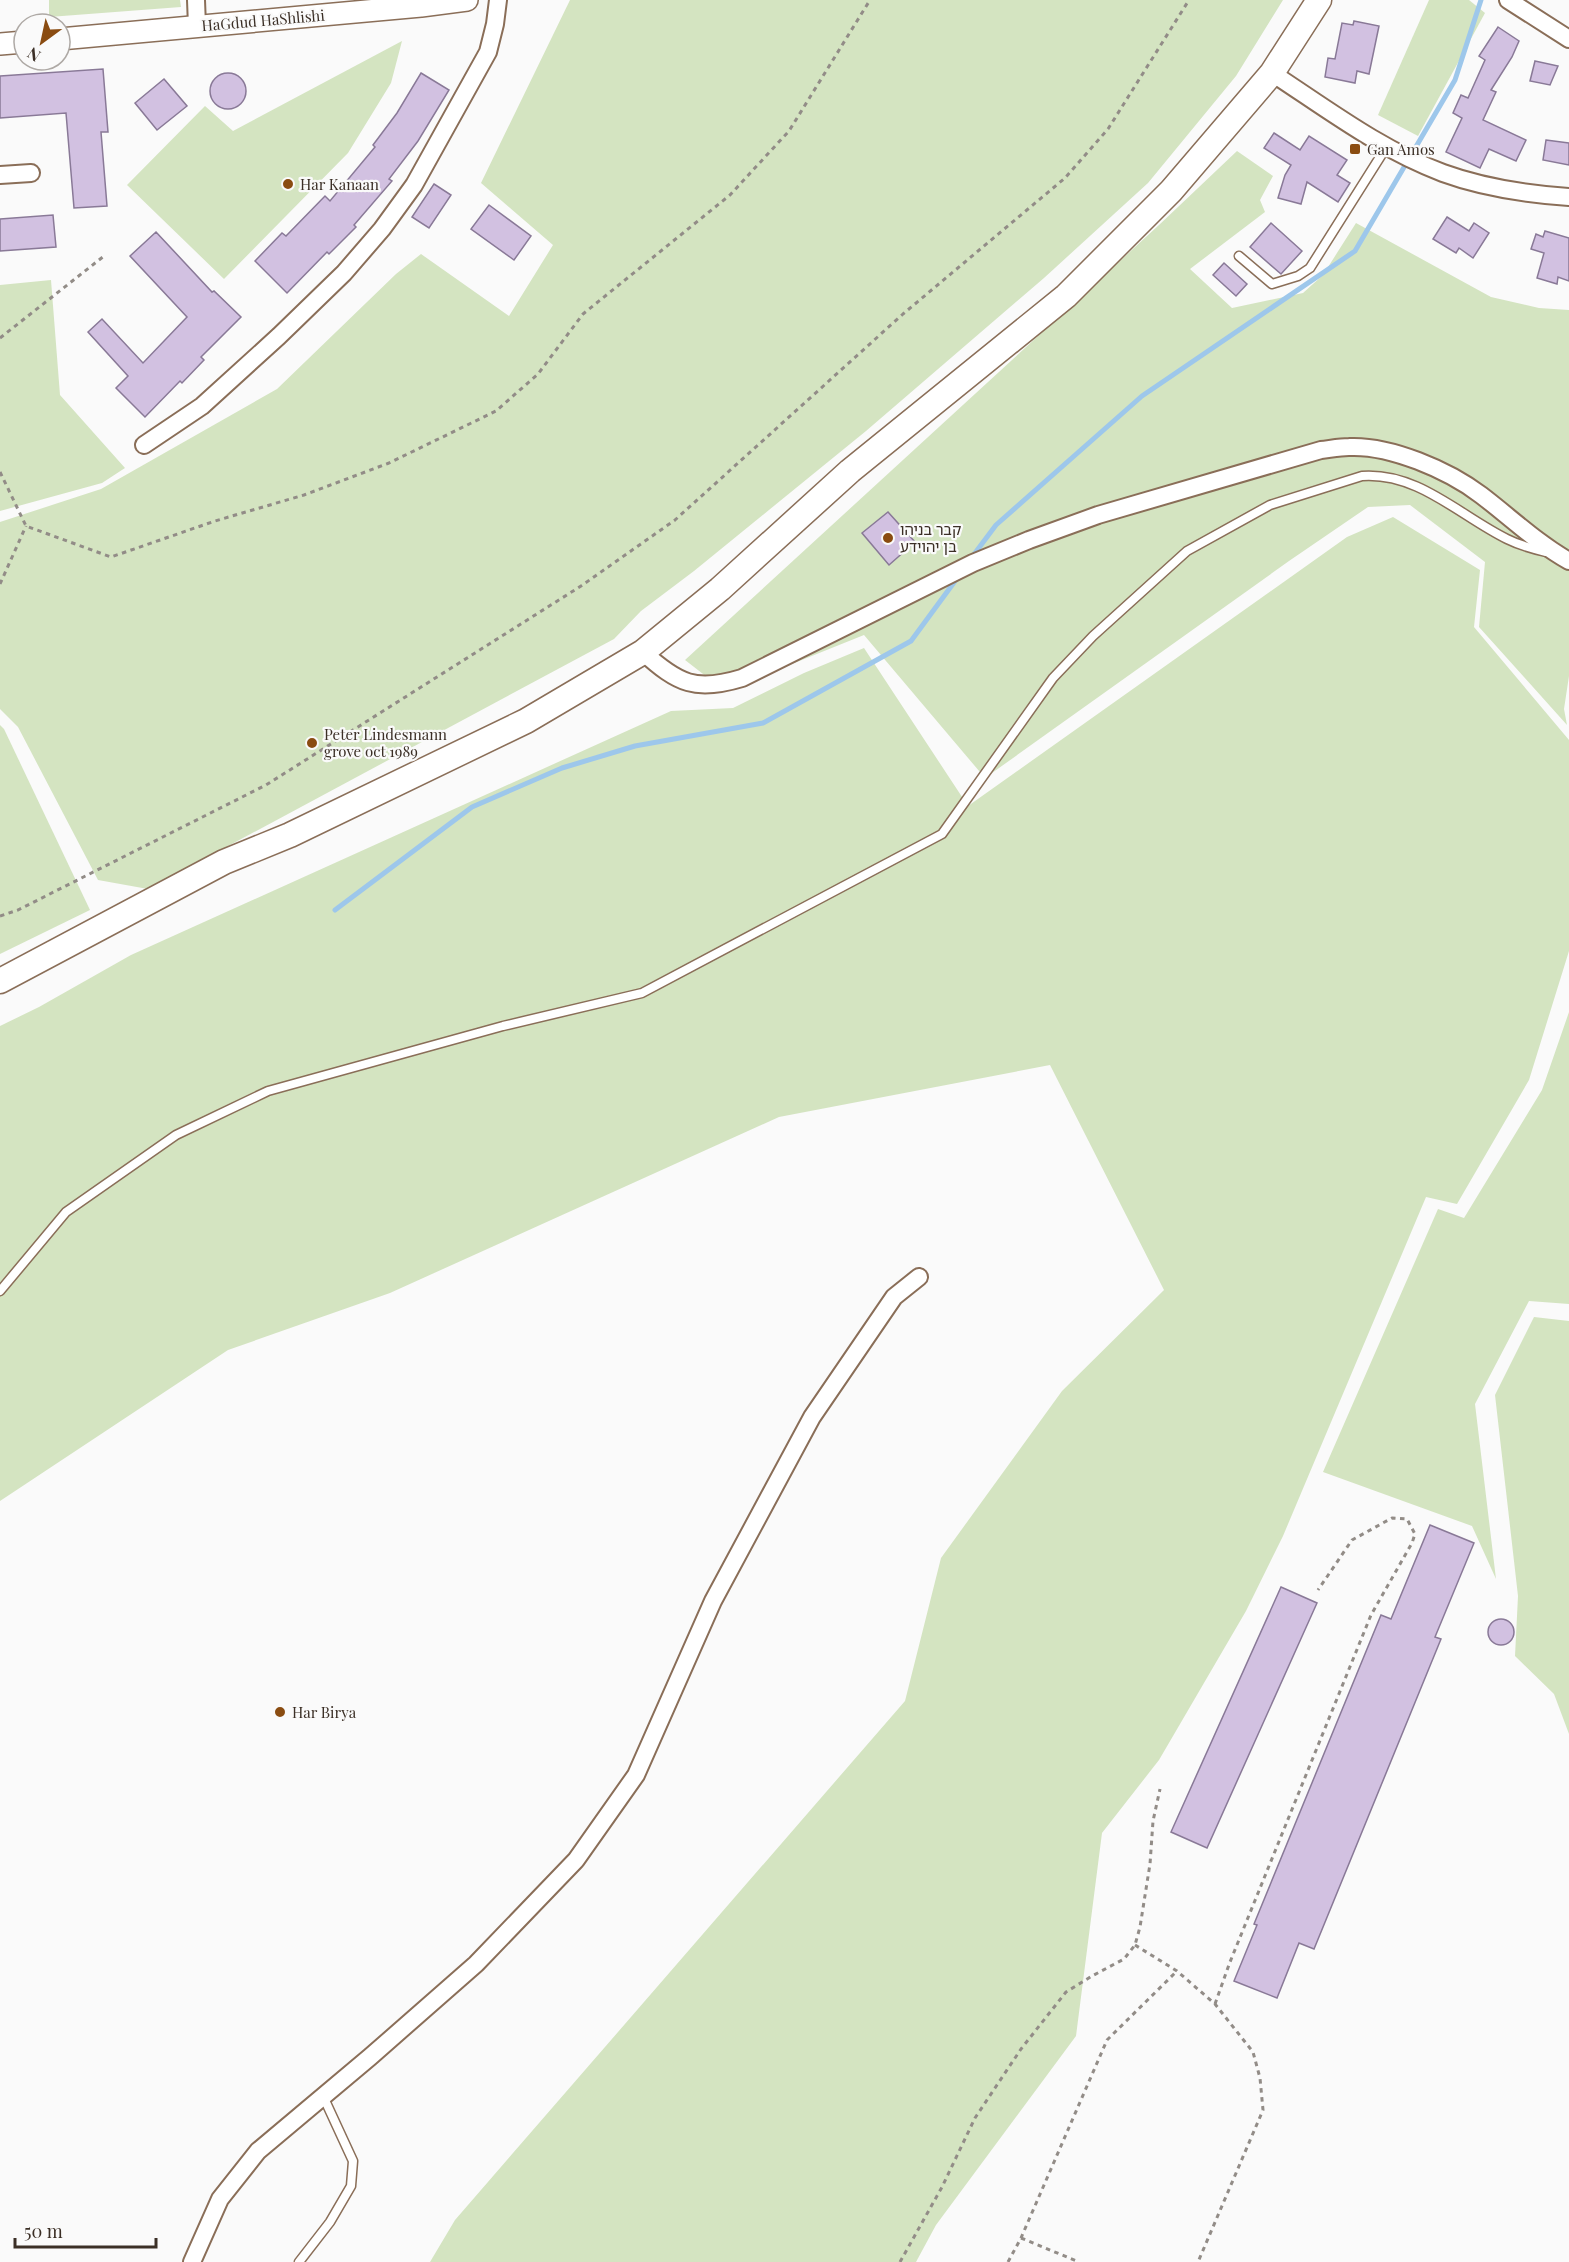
<svg xmlns="http://www.w3.org/2000/svg" width="1569" height="2262" font-family="'Playfair Display','Noto Sans Hebrew',serif">
<rect width="100%" height="100%" fill="#fafafa"/>
<g fill="#d4e4c1">
<path d="M49,0H180L181,7L49,17Z"/>
<path d="M570,0H1283L1236,76L1148,183L1044,278L866,431L694,571L641,611L614,639L148,889L98,880L18,727L0,709V522L101,489L277,389L396,274L421,254L509,316L553,245L481,183Z"/>
<path d="M1429,0H1469L1485,13L1418,136L1378,115Z"/>
<path d="M402,41L391,83L348,153L224,279L127,185L205,106L233,131Z"/>
<path d="M1237,151L1273,176L1260,200L1265,212L1190,269L1232,308L1303,293L1323,275L1356,223L1491,297L1539,308L1569,310V676L1564,709L1567,725L1479,627L1485,562L1410,505L1368,507L1289,561L985,778L864,635L725,691L685,660L1159,225Z"/>
<path d="M51,280L60,395L125,468L102,483L0,511V285Z"/>
<path d="M1393,517L1480,570L1474,627L1569,740V951L1529,1080L1457,1204L1426,1197L1283,1536L1246,1611L1159,1760L1102,1833L1076,2036L936,2225L916,2262H430L455,2220L905,1701L941,1558L1062,1391L1164,1290L1050,1065L779,1117L390,1293L228,1350L0,1501V1026L39,1007L131,955L671,711L733,708L804,673L864,648L968,806L1347,537Z"/>
<path d="M0,725L4,729L90,910L0,954Z"/>
<path d="M1569,1012V1304L1529,1301L1475,1404L1496,1579L1472,1526L1323,1472L1438,1209L1464,1218L1542,1090Z"/>
<path d="M1534,1317L1569,1321V1734L1554,1694L1515,1656L1518,1596L1495,1395Z"/>
</g>
<g fill="none" stroke-linecap="round" stroke-linejoin="round">
<g stroke="#9dc7eb" stroke-width="5">
<path d="M972,557L996,525L1142,396L1355,251L1455,80L1481,0"/>
<path d="M335,910L472,807L562,768L635,746L763,723L911,641L958,577"/>
</g>
</g>
<g fill="#d2c1e1" stroke="#897997" stroke-width="1.5">
<path d="M1354,21L1379,26L1369,74L1357,71L1355,83L1325,77L1328,58L1335,59L1342,23L1353,25Z"/>
<path d="M1498,27L1519,41L1512,57L1491,90L1496,92L1483,120L1526,140L1516,161L1489,149L1480,168L1446,152L1462,118L1453,113L1461,95L1468,98L1485,60L1479,56Z"/>
<path d="M1535,61L1558,66L1550,85L1530,81Z"/>
<path d="M103,69L108,132H101L107,206L74,208L66,113L0,118V76Z"/>
<circle cx="228" cy="91" r="18"/>
<path d="M421,73L449,90L418,141L389,179L392,181L354,225L356,227L329,254L327,252L287,293L255,261L282,233L286,236L325,196L330,201L375,147L373,145L397,113Z"/>
<path d="M164,79L187,106L157,130L135,103Z"/>
<path d="M1274,133L1300,150L1309,136L1347,160L1337,175L1350,183L1338,202L1307,182L1301,204L1278,198L1285,175L1291,165L1264,148Z"/>
<path d="M1546,140L1569,143V165L1543,160Z"/>
<path d="M434,184L451,195L429,228L412,217Z"/>
<path d="M489,205L531,236L514,260L471,229Z"/>
<path d="M53,215L56,247L0,251V219Z"/>
<path d="M1447,217L1469,231L1474,223L1489,233L1473,258L1459,248L1456,253L1433,239Z"/>
<path d="M1271,223L1302,251L1281,274L1250,247Z"/>
<path d="M1545,231L1569,238V281L1558,277L1557,284L1537,278L1544,253L1531,249L1536,234L1543,237Z"/>
<path d="M156,232L212,292L214,291L241,317L201,357L204,360L182,383L180,381L145,417L116,388L128,376L88,332L102,319L143,363L187,317L130,256Z"/>
<path d="M1224,263L1247,284L1236,296L1213,275Z"/>
<path d="M888,512L915,542L889,565L862,533Z"/>
<path d="M1430,1525L1474,1543L1435,1637L1441,1639L1314,1949L1299,1943L1277,1998L1234,1981L1257,1925L1254,1924L1381,1615L1391,1619Z"/>
<path d="M1281,1587L1317,1603L1207,1848L1171,1832Z"/>
<circle cx="1501" cy="1632" r="13"/>
</g>
<g fill="none" stroke-linecap="round" stroke-linejoin="round">
<defs>
<g id="service">
<path d="M1239,256L1272,284L1298,276L1310,268L1387,146"/>
<path d="M0,1291L66,1212L176,1135L268,1091L503,1026L642,993L942,834L1053,678L1093,636L1187,551L1270,505L1362,476C1418,472 1460,516 1507,539C1519,545 1533,549 1546,552"/>
<path d="M299,2262L330,2222L351,2186L353,2161L323,2096"/>
</g>
<g id="minor">
<path d="M196,0L197,26"/>
<path d="M1508,0L1569,39"/>
<path d="M1272,73C1327,109 1381,150 1443,173C1484,188 1526,194 1569,197"/>
<path d="M0,175L31,173"/>
<path d="M144,445L202,406L279,336L344,273L382,229L414,185L488,52L495,24L498,0"/>
<path d="M643,652C678,684 696,692 742,678L973,563L1029,540L1098,515L1321,450C1330,449 1340,447 1349,447C1390,445 1448,470 1481,495C1510,517 1537,543 1569,561"/>
<path d="M192,2262L220,2199L258,2151L370,2057L476,1964L576,1860L636,1775L713,1601L812,1417L894,1297L919,1277"/>
</g>
<g id="tertiary">
<path d="M60,39L421,6L467,0"/>
<path d="M0,44L24,42"/>
</g>
<path id="secondary" d="M0,981L224,862L290,835L526,721L643,652L720,589L850,471L1066,296L1171,191L1272,73L1319,0"/>
</defs>
<use href="#service" stroke="#8a6e58" stroke-width="11"/>
<use href="#minor" stroke="#8a6e58" stroke-width="20"/>
<use href="#tertiary" stroke="#8a6e58" stroke-width="24"/>
<use href="#secondary" stroke="#8a6e58" stroke-width="27"/>
<g stroke="#928c87" stroke-width="3" stroke-dasharray="4.5 4.5" stroke-linecap="butt">
<path d="M0,338L104,256"/>
<path d="M0,472L26,526L111,557L215,521L304,495L389,463L496,411L538,374L583,314L730,195L789,131L870,0"/>
<path d="M0,584L26,526"/>
<path d="M0,916L18,910L266,785L581,586L675,520L903,314L1065,178L1108,129L1189,0"/>
<path d="M1135,1945L1177,1971L1215,2004L1253,2052L1260,2078L1263,2110L1198,2262"/>
<path d="M1215,2004L1230,1962L1371,1615L1412,1543L1415,1534L1407,1519L1392,1518L1352,1540L1318,1590"/>
<path d="M1021,2238L1079,2262"/>
<path d="M900,2262L942,2187L975,2118L1021,2049L1066,1992L1092,1976L1124,1959L1135,1945L1140,1927L1150,1864L1153,1821L1160,1789"/>
<path d="M1008,2262L1021,2238L1107,2040L1177,1971"/>
</g>
<use href="#service" stroke="#fff" stroke-width="8"/>
<use href="#minor" stroke="#fff" stroke-width="16"/>
<use href="#tertiary" stroke="#fff" stroke-width="21"/>
<use href="#secondary" stroke="#fff" stroke-width="24"/>
</g>
<g fill="#8a4c11" stroke="#fafafa" stroke-width="2">
<rect x="1349" y="143" width="12" height="12" rx="3"/>
<circle cx="288" cy="184" r="6"/>
<circle cx="888" cy="538" r="6"/>
<circle cx="312" cy="743" r="6"/>
<circle cx="280" cy="1712" r="6"/>
</g>
<g text-anchor="middle" dominant-baseline="central" stroke-width="4.5" stroke-linejoin="round" paint-order="stroke">
<g font-size="15" fill="#3b2f26" stroke="#fafafa">
<text transform="translate(263 20) rotate(-5)">HaGdud HaShlishi</text>
</g>
<g font-size="15" fill="#3b2f26" stroke="#fafafa" text-anchor="start">
<text x="1367" y="149">Gan Amos</text>
<text x="300" y="184">Har Kanaan</text>
<text x="900" y="529">קבר בניהו<tspan x="900" dy="17">בן יהוידע</tspan></text>
<text x="324" y="734">Peter Lindesmann<tspan x="324" dy="17">grove oct 1989</tspan></text>
<text x="292" y="1712">Har Birya</text>
</g>
</g>
<g transform="translate(42 42) rotate(213)"><circle r="28" fill="#fafafa" stroke="#aea9a5" stroke-width="1.5"/>
<path d="M0-4.5L10 22L0 15L-10 22Z" fill="#8a4c11"/>
<text y="-9" font-size="16" font-weight="bold" text-anchor="middle" fill="#3b2f26">N</text>
</g>
<path d="M15 2238v9h141v-9" fill="none" stroke="#3b2f26" stroke-width="3"/>
<text x="24" y="2238" font-size="18" fill="#3b2f26" stroke="#fafafa" stroke-width="4.5" paint-order="stroke">50 m</text>
</svg>
